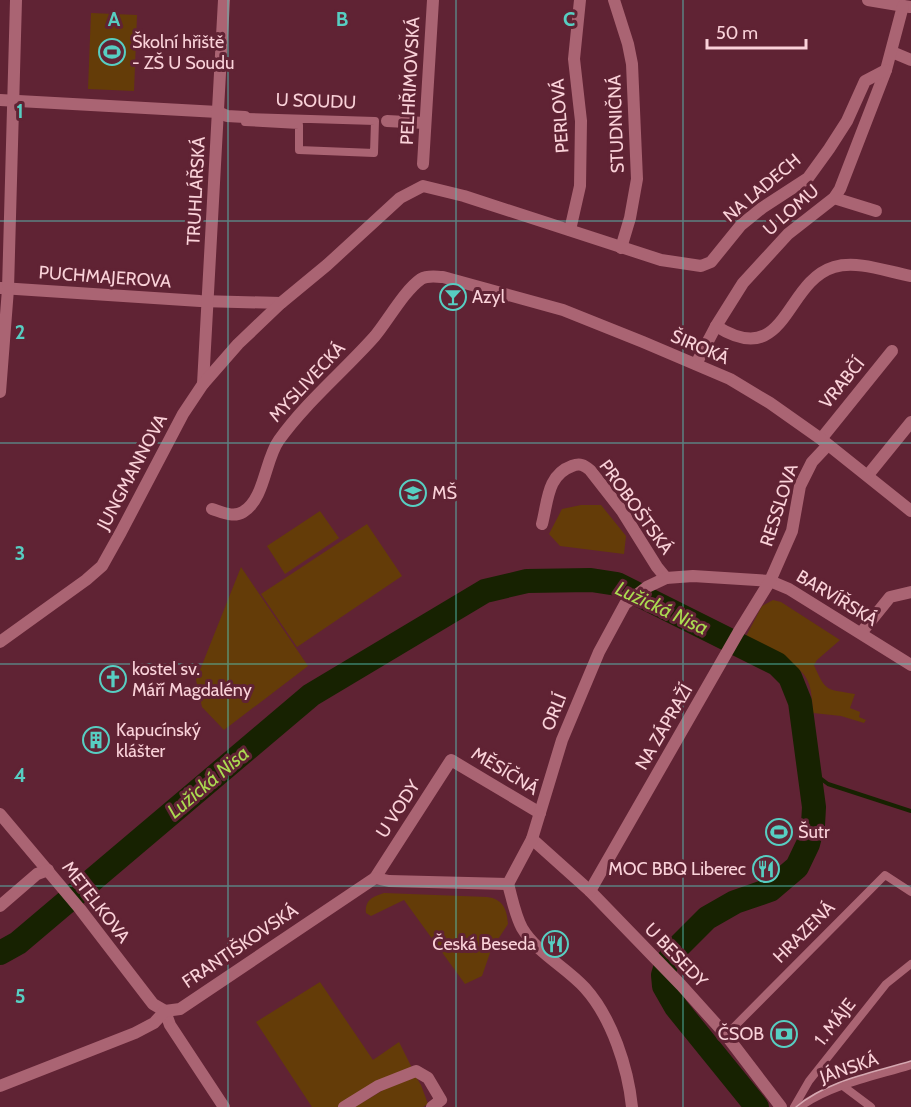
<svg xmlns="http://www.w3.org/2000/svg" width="911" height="1107" font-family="Cabin,sans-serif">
<rect width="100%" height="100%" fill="#602334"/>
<g fill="#643c08">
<path d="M91,13L137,15L134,91L88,89Z"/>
<path d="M581,505H601L626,536L624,554L560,546L549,534L562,509Z"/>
<path d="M320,511L339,538L285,574L267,546Z"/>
<path d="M367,524L402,576L297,647L261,594Z"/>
<path d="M241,567L308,666L224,730L202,707L196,680Z"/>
<path d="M773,600L781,602L840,640L817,660L814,665C826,693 827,689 855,694L850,708L860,712L859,717L866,720L864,723L841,716L813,713C812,701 812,686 805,676C798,664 758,647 744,640L762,606Z"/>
<path d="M384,893L487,897C503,899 507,909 508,924L491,950L482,976L465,984L404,900L371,916L366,913C365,900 372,897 384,893Z"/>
<path d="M320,982L373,1060L399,1042L413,1070L340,1107H312L256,1022Z"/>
<path d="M416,1077L421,1085L428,1104L423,1107H355L385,1089Z"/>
</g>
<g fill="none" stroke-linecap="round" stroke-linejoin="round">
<path stroke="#172201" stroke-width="4" d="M808,769L828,784L911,811"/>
<path stroke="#172201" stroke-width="24" d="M0,953L18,943L311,695L485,591L527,581L591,580L617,584L777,664L790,677L800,702L814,807L813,825L808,844L797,867L770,890L735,902L707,918L678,947L667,962L663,975L664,986L676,1007L757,1107"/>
<g stroke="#aa6473" stroke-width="8">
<path d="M245,117L375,121L374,153L299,150V125L245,122Z"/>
<path d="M726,1035L885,875L911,892"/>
<path d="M843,1086L871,1107"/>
<path d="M794,1107L809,1081L886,984L911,964"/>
<path d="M800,1107C829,1085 876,1076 911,1065"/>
</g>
<g stroke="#aa6473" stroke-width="12">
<path d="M614,0L628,44L632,64L637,179L630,218L621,248"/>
<path d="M868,0L910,7"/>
<path d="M892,52L911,60"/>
<path d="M0,100L218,112L227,116L245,117"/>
<path d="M387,121L425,123"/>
<path d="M423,164L433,0"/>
<path d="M834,198L876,211"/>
<path d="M570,230L580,186L581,121L574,59L580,0"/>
<path d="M1,288L200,301L281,303"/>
<path d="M716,326C787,371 784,282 834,267C858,260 888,272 911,276"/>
<path d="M696,364L716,326L743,283L788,234L834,198L840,189L886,70L903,6"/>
<path d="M203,384L224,0"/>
<path d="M0,392L8,289L16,0"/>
<path d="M821,439L892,351"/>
<path d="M868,475L911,422"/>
<path d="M212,509C222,512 233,518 243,512C265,499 265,459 279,440C306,402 344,371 375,336C389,319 404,291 421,279C428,275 436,277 443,277L563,310L643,342L730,379L770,403L821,439L911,511"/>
<path d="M542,524C548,501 547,475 572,466C580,463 584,465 590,470L622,511L657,567L666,578"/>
<path d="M861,633L890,597L911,592"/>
<path d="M0,642L86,580L102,566L121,532L183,414L203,384L238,344L281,303L327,265L400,198L423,186L464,196L661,260L701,266L711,262L741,225L762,208L808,178L829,149L847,121L865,81L886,70"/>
<path d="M0,814L80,909L153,1004L165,1011L170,1025L224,1107"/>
<path d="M532,839L590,891L681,985L726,1035L781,1107"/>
<path d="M375,878L451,760L540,813"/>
<path d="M508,884L532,839L562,740L599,652L625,604L647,587L666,578L693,576L770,581L789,589L911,665"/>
<path d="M508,884C512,898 515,915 522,928C537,953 566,967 585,988C612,1018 628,1068 632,1107"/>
<path d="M590,891L738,633L770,581L792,531L800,486L812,462L828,445"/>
<path d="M0,906L37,874L48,870"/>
<path d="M0,1086L135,1033L154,1023L165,1011L180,1009L375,878L389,881L508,884"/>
<path d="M344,1107L378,1086L416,1071L428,1078L441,1100L432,1107"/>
</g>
<path stroke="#d5a8b1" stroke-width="1.5" d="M796,1107C828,1080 872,1073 911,1061"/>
</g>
<path fill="none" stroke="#57cec2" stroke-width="1.5" stroke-opacity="0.55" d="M228,0V1107M456,0V1107M683,0V1107M0,221H911M0,443H911M0,664H911M0,886H911"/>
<defs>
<symbol id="stadium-ring" viewBox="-11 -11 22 22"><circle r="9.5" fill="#602334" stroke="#57cec2" stroke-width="1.5"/><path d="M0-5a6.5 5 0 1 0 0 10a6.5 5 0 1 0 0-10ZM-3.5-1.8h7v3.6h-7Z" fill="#57cec2"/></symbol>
<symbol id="bar-ring" viewBox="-11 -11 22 22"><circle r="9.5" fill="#602334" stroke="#57cec2" stroke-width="1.5"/><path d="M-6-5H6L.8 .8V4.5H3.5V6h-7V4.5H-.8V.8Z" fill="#57cec2"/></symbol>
<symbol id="school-ring" viewBox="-11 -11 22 22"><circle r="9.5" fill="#602334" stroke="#57cec2" stroke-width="1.5"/><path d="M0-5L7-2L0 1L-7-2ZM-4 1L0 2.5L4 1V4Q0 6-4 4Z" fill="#57cec2"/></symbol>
<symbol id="church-ring" viewBox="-11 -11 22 22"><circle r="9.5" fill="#602334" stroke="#57cec2" stroke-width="1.5"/><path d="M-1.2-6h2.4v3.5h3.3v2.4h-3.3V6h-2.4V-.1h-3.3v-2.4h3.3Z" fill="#57cec2"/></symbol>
<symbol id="building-ring" viewBox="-11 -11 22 22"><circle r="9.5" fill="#602334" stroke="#57cec2" stroke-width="1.5"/><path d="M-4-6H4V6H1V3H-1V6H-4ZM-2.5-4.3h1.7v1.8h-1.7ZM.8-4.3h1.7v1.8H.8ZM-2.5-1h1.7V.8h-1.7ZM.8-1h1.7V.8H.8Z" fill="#57cec2"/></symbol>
<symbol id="restaurant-ring" viewBox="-11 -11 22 22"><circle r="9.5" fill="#602334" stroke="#57cec2" stroke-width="1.5"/><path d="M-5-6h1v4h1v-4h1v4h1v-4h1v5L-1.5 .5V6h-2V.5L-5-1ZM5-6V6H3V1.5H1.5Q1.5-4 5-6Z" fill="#57cec2"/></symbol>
<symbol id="bank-ring" viewBox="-11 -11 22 22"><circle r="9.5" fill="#602334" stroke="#57cec2" stroke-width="1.5"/><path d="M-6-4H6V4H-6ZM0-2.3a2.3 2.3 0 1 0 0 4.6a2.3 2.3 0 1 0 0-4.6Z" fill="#57cec2"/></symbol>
</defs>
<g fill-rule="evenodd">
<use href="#stadium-ring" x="97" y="37" width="30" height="30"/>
<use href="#bar-ring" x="438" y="282" width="30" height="30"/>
<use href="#school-ring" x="398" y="478" width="30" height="30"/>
<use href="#church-ring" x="98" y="664" width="30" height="30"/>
<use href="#building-ring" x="81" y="725" width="30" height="30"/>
<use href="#stadium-ring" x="764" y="817" width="30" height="30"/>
<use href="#restaurant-ring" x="751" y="854" width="30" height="30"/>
<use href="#restaurant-ring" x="540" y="929" width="30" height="30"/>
<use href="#bank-ring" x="769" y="1019" width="30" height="30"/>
</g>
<g text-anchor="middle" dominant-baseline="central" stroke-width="6" stroke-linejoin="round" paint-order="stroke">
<g font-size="18" fill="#fad2d9" stroke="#602334" text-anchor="start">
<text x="132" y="42">Školní hřiště<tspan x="132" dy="21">- ZŠ U Soudu</tspan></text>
<text x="472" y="297">Azyl</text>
<text x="432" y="493">MŠ</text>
<text x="132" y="669">kostel sv.<tspan x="132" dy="21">Máří Magdalény</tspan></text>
<text x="116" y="730">Kapucínský<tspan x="116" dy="21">klášter</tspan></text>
<text x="798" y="832">Šutr</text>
<text x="746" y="869" text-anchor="end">MOC BBQ Liberec</text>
<text x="536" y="944" text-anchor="end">Česká Beseda</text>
<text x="764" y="1034" text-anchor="end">ČSOB</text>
</g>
<g font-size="18" fill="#fad2d9" stroke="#602334">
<text transform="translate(410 81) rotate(-87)">PELHŘIMOVSKÁ</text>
<text transform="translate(316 101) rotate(2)">U SOUDU</text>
<text transform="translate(560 116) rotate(-94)">PERLOVÁ</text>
<text transform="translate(616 124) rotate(-92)">STUDNIČNÁ</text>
<text transform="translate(762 188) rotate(-40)">NA LADECH</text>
<text transform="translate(196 191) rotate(-87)">TRUHLÁŘSKÁ</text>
<text transform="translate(791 210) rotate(-41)">U LOMU</text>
<text transform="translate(105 277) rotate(4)">PUCHMAJEROVA</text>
<text transform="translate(700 347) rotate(23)">ŠIROKÁ</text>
<text transform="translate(307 382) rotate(-47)">MYSLIVECKÁ</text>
<text transform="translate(842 383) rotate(-51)">VRABČÍ</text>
<text transform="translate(132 472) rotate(-62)">JUNGMANNOVA</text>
<text transform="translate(779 505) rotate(-72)">RESSLOVA</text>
<text transform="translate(636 507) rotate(54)">PROBOŠTSKÁ</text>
<text transform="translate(837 598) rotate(31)">BARVÍŘSKÁ</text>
<text transform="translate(554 712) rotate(-68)">ORLÍ</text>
<text transform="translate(664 727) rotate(-60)">NA ZÁPRAŽÍ</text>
<text transform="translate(505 771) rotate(31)">MĚSÍČNÁ</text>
<text transform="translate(398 809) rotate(-57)">U VODY</text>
<text transform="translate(96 902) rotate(52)">METELKOVA</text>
<text transform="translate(804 932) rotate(-45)">HRAZENÁ</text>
<text transform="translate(240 946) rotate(-34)">FRANTIŠKOVSKÁ</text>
<text transform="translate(676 955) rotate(46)">U BESEDY</text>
<text transform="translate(835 1022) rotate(-52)">1. MÁJE</text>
<text transform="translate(849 1068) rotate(-19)">JÁNSKÁ</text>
</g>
<g font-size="20" font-style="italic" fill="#abdb51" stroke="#602334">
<text transform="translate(662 608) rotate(25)">Lužická Nisa</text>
<text transform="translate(208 782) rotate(-40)">Lužická Nisa</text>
</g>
</g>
<g font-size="20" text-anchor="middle" font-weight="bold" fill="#57cec2" stroke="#602334" stroke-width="6" stroke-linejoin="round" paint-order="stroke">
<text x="114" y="26">A</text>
<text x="342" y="26">B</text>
<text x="569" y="26">C</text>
<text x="20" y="118">1</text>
<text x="20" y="339">2</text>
<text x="20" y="560">3</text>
<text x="20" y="782">4</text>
<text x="20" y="1003">5</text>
</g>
<path d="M707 39v9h99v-9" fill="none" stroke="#fad2d9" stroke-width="3"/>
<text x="716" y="39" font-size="18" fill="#fad2d9" stroke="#602334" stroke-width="4.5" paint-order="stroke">50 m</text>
</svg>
